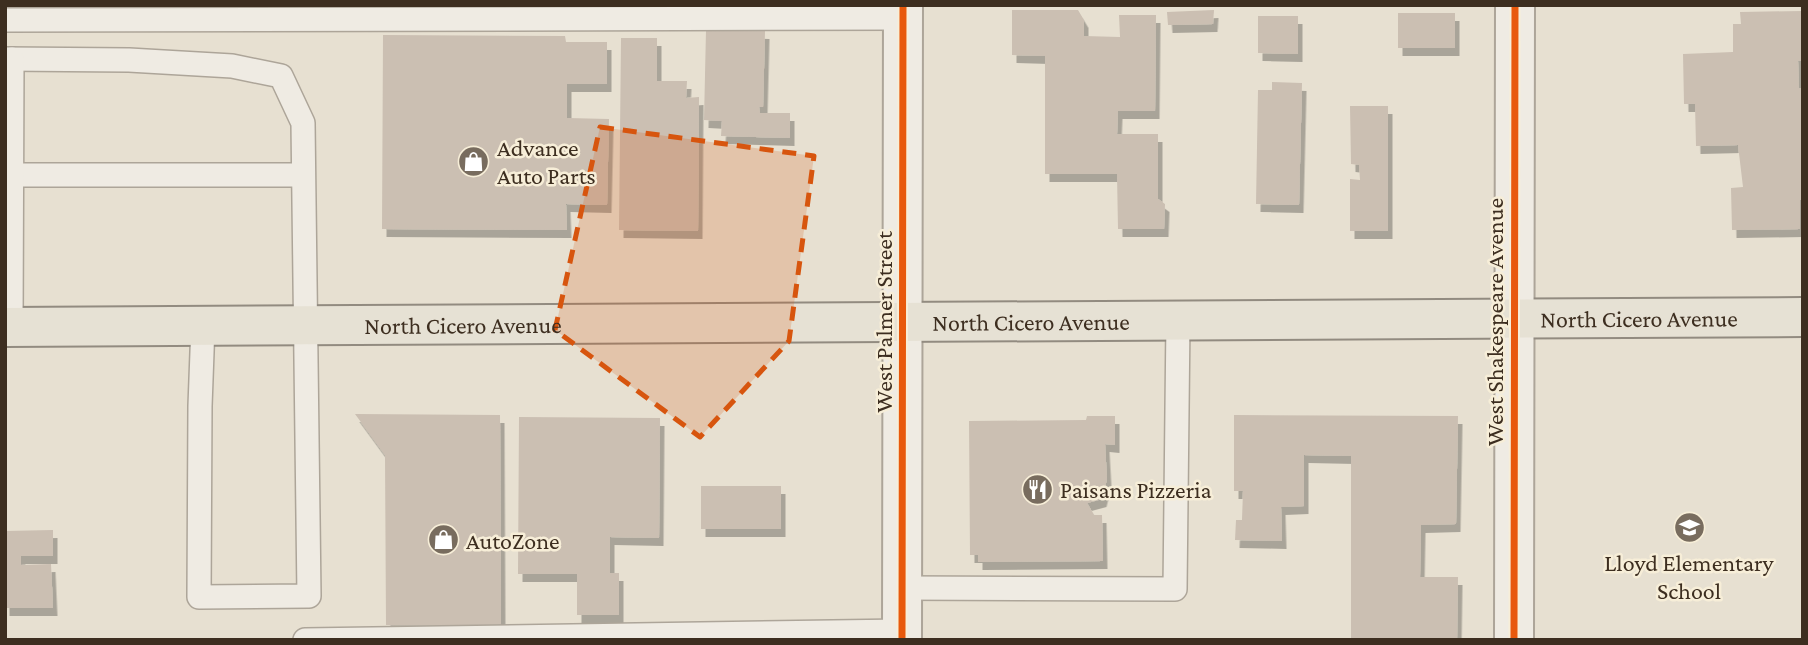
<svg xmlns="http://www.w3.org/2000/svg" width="1808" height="645" font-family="'Crimson Pro',serif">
<defs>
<filter id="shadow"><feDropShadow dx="4.5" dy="8" stdDeviation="0" flood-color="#0004"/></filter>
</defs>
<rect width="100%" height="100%" fill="#e7e0d1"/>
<g fill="#cbbfb2" filter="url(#shadow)">
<path d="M1012,10H1078L1084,20V36L1120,37L1119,15H1156L1155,111H1118L1117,134H1158V199L1165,204L1164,229H1118L1117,174H1045V56L1012,55Z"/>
<path d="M1214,10L1213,24L1168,25L1167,12Z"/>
<path d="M1803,11V61H1798L1799,88H1803V200H1800V229L1732,230L1731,188L1743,187L1738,145L1696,146L1695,104H1684L1683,54L1733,52V24H1741L1740,12Z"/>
<rect x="1398" y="13" width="57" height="35"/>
<path d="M1258,16H1298V54L1258,53Z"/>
<path d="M706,30L765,31L763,107H759L760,113H790V138L721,136L722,121L704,120Z"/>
<path d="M383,35L565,36L566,42H607V84H567V118L609,119L607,205L566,204L567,230L382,229Z"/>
<path d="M621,38H657V81H687L686,98L699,97L698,231L619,230Z"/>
<path d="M1272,82L1302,83L1299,205L1256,204L1258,90H1272Z"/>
<path d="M1350,106H1388V231H1350V179L1360,180L1359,165L1351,164Z"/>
<path d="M355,414L500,415L501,626L386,625L385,455Z"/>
<path d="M1234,415L1458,416L1456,524L1421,525L1420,577H1458L1457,640H1351V456L1304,455V506L1281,507L1282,541L1235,540L1236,520H1242L1243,491H1234Z"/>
<path d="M1087,416H1115V445L1105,444L1107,479L1102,499L1087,503L1094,515H1102L1103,561L978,562V555H970L969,421L1086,420Z"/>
<path d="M519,417L660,418L659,538L610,537V573H619V615H577V574H518Z"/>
<rect x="701" y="486" width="80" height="43"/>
<path d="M53,530V556H21V565L51,564L53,608H5V531Z"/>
</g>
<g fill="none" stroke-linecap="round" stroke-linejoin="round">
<defs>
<g id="lane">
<path d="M5,20L903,18"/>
<path d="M5,59L129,60L232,66L281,76L303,123L309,596L199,597L200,406L203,325"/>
<path d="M12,175H303"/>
<path d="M11,327L12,59"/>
<path d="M903,588L1175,589L1178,320"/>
<path d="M305,640L903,631"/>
</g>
<g id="street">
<path d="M902,640L903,5"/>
<path d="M1514,640L1515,5"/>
</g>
<g id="primary">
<path id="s1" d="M5,327L1803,317"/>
</g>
</defs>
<use href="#lane" stroke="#ada599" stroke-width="26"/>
<use href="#street" stroke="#ada599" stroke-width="42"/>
<use href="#primary" stroke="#928b80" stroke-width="42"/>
<use href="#lane" stroke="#efebe3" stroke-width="23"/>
<use href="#street" stroke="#efebe3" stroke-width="38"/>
<use href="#primary" stroke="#e6e1d4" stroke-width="38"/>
<defs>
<g id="cycleway">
<path d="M902,640L903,5"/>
<path d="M1514,640L1515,5"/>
</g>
</defs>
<use href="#cycleway" stroke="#f7eed8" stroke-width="11"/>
<use href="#cycleway" stroke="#e8590c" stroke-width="7"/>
</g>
<path fill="#d7550e" fill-opacity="0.2" stroke="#d7550e" stroke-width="5" stroke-dasharray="14 9" stroke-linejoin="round" d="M600,127L814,156L789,341L700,437L555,330Z"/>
<defs>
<symbol id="shop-disc" viewBox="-11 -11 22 22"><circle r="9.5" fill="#786c5e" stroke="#f7eed8"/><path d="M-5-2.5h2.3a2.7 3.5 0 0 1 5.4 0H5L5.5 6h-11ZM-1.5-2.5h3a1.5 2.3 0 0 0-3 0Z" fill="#fff"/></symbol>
<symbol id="restaurant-disc" viewBox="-11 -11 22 22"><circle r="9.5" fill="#786c5e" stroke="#f7eed8"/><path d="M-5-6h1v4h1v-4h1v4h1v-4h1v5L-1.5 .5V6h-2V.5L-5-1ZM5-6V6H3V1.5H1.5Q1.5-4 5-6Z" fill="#fff"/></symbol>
<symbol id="school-disc" viewBox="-11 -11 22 22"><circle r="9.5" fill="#786c5e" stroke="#f7eed8"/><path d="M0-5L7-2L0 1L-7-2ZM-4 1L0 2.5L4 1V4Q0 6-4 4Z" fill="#fff"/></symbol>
</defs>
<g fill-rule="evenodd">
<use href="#shop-disc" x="456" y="144" width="35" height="35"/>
<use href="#restaurant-disc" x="1020" y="472" width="35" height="35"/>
<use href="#school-disc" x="1672" y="510" width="35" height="35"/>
<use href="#shop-disc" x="426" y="522" width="35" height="35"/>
</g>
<g text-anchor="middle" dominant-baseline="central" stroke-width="5" stroke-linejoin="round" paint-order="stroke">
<g font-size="24" fill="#3d2e20" stroke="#f7eed8" text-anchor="start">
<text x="497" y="147">Advance<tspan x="497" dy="28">Auto Parts</tspan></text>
<text x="1060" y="489">Paisans Pizzeria</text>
<text x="466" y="540">AutoZone</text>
<text x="1689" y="562" text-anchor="middle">Lloyd Elementary<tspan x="1689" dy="28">School</tspan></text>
</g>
<g font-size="24" fill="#3d2e20" stroke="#f7eed8">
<text stroke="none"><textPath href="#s1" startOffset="1634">North Cicero Avenue</textPath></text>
<text stroke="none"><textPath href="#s1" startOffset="1026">North Cicero Avenue</textPath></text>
<text transform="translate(883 322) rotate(-90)">West Palmer Street</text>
<text transform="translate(1494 322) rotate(-90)">West Shakespeare Avenue</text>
<text stroke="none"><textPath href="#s1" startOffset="458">North Cicero Avenue</textPath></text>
</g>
</g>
<rect width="1808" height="645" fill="none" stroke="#3d2e20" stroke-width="14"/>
</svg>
